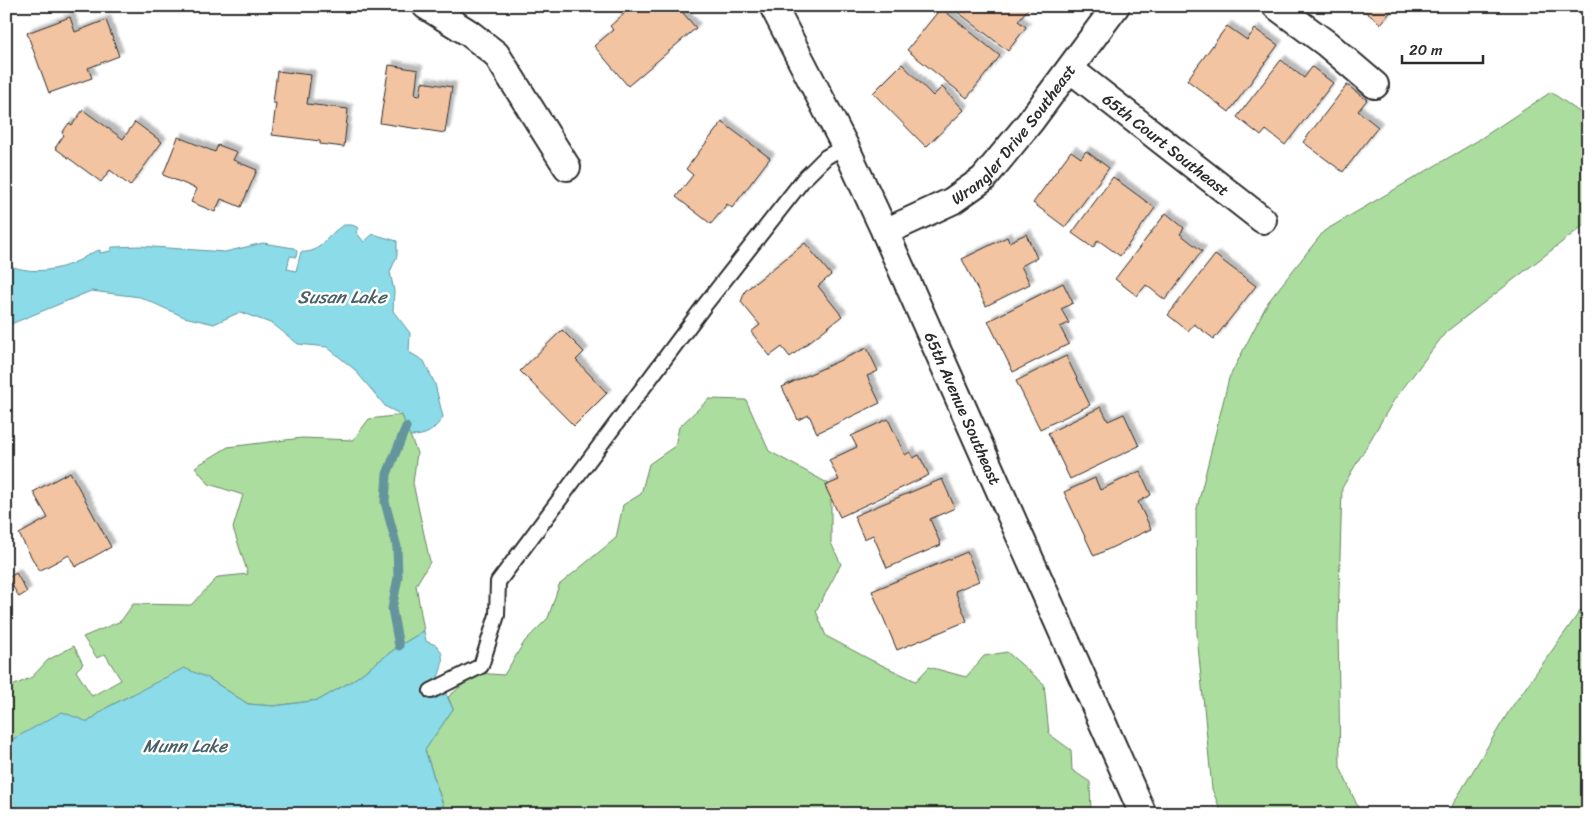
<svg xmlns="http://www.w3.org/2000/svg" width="1594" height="820" font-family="Sriracha,sans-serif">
<defs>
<filter id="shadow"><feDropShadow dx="4.5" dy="-4.5" stdDeviation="1" flood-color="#0004"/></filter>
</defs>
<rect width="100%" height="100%" fill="#fff"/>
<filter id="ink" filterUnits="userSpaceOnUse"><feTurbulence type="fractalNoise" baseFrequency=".02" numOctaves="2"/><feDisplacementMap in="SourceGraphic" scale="10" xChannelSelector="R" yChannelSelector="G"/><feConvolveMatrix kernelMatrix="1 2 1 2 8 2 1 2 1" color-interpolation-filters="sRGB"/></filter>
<g filter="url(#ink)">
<g fill="#abdd9e" stroke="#6b8464">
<path d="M1551,92L1588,118V221L1579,229L1446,332L1394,400L1342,488L1338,625L1340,767L1361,814H1222L1212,789L1197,636L1196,512L1229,378L1268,302L1324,231L1477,141Z"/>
<path d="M709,399L746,400L769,451L831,485V543L841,564L816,611L826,636L871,660L916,681L929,667L966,677L984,656L1007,652L1044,684L1049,734L1071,750L1072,770L1090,782L1091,814H446L425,750L453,709L448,697L477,673L504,675L525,641L548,618L559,585L616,538L623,505L641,494L649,464L675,446L679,427Z"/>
<path d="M402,415L417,453L413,483L430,562L416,585L424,631L399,646L352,681L319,700L274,706L248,704L208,678L131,695L106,708L88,722L6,743V689L32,677L48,660L74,646L83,664L76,671L92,696L121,680L105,654L97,658L83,637L121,621L133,604L191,605L218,577L248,574L233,528L243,495L209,484L195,467L228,447L302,438L353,440L369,419Z"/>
<path d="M1588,600V814H1447L1509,711Z"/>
</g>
<g fill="#8bdbe8" stroke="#65959c">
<path d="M344,225H352L359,228L356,232L364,242L373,234L397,241V256L390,272L394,291L393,311L410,333L409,352L424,361L435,384L443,417C433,431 428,436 410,436L402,415L386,407L354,369L327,347L298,344L273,324L240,312L214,324L184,317L140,297L91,291L11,324L6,323V264C27,274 54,272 75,262C84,259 90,252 100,250V253L111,251V248L113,247L139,246L225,252L263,243L294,248L297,251L296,257L290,256L287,269L296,271L301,252C322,254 326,234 344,225Z"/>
<path d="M424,631L426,641C429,643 435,644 437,646C446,655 442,668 438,677L453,709L425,750L446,814H6V743L62,712L88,722L106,708L184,668L208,678L248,704L274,706L319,700L352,681L399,646Z"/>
</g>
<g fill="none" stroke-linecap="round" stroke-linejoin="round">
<path stroke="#65959c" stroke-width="9" d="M399,646L392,609L398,577L397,547L385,502L387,474L406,427"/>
</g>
<g fill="#f2c4a2" stroke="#2b2b2b" filter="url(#shadow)">
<path d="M633,6H677L696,28L628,86L594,46L613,30L610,26Z"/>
<path d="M950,6H1030L1018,21L1026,27L1008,51Z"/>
<path d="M1358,6H1395L1381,24Z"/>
<path d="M941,8L1000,56L967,98L907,50Z"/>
<path d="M70,17L75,32L106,20L119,56L88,68L92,78L49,93L27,33Z"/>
<path d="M1227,26L1247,40L1255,29L1278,45L1229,112L1187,80Z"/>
<path d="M1281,60L1304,78L1312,67L1333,83L1285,145L1266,130L1261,136L1237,117Z"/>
<path d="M902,64L933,96L942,87L964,110L926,147L873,93Z"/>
<path d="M389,65L418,70L415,95L420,96L422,82L452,87L445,133L380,123Z"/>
<path d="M277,71L311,75L307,104L348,109L344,147L320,144V141L272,135L276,103H273Z"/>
<path d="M1347,85L1367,100L1358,111L1378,127L1343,172L1303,142Z"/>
<path d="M83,110L123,139L135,122L162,142L130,186L110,170L101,182L55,148L64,135L62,133L69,123L72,125Z"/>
<path d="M722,122L770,158L732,208L727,204L711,224L676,197L693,175L686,169Z"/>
<path d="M178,137L215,152L218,145L237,152L233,160L257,170L241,207L221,199L215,212L191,202L197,189L163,175Z"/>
<path d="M1071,151L1081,158L1086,151L1109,168L1065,227L1033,203Z"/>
<path d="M1113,177L1155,208L1120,256L1098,240L1093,248L1072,233Z"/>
<path d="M1166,213L1184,228L1180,234L1202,251L1165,300L1146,285L1137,296L1115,279Z"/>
<path d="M1026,234L1037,258L1021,266L1030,284L986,306L962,259L1007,237L1009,242Z"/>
<path d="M805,243L831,275L818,286L842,316L790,357L782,347L770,356L751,332L760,325L741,302L745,291Z"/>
<path d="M1215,255L1256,286L1214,339L1194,324L1188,331L1168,315Z"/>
<path d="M1063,283L1073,303L1061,309L1069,323L1060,327L1069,344L1013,372L988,321Z"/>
<path d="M562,330L584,352L576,360L607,393L574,426L520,371Z"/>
<path d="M867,348L878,371L867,376L880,403L817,433L809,415L798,420L782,387Z"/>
<path d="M1066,356L1090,405L1040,429L1016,381Z"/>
<path d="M1101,407L1108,421L1124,414L1139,446L1070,479L1048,433Z"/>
<path d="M888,419L905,455L910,452L913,458L919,455L929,475L840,517L825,486L839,480L829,460L857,447L851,436Z"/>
<path d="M1140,471L1151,495L1138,502L1151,529L1094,556L1064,492L1095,478L1100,490Z"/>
<path d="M70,472L111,547L75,567L69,555L39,571L19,534L48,518L33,492Z"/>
<path d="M942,479L955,508L930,519L941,545L887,568L873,535L864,539L854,516Z"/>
<path d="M967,552L979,581L955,591L967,621L897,650L872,591Z"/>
<path d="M16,573L27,592L19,597L8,578Z"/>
</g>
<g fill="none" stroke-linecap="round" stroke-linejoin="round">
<defs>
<path id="lane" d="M431,691L481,666L497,615L498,582L704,306L803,180L826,157L845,146"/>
<g id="street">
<path d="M426,6L469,33L496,54L567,167"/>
<path id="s1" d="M773,6L845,146L885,232L1143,814"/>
<path d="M1276,6L1327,44L1375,85"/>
<path id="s2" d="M1070,69L1263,220"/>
<path id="s3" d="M885,232L952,201L983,179L1030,122L1116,6"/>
</g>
</defs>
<use href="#lane" stroke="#2b2b2b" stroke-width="18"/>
<use href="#street" stroke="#2b2b2b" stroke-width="30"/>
<use href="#lane" stroke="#fff" stroke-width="14"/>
<use href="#street" stroke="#fff" stroke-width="26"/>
</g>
</g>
<g text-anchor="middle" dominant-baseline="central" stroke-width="5" stroke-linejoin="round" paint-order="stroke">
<g font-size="16" fill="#2b2b2b" stroke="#fff">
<text stroke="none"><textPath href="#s3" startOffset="165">Wrangler Drive Southeast</textPath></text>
<text stroke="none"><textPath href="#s2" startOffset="122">65th Court Southeast</textPath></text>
<text stroke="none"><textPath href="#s1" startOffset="445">65th Avenue Southeast</textPath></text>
</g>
<g font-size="18" font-style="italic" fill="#486064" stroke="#fff">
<text x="342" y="297">Susan Lake</text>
<text x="185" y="746">Munn Lake</text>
</g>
</g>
<rect width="1594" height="820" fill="none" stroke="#fff" stroke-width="25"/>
<rect x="12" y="12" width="1569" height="795" fill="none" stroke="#2b2b2b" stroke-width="2" filter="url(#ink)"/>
<path d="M1402 55v8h81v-8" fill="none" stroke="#2b2b2b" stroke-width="2.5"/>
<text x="1409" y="55" font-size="15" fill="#2b2b2b" stroke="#ffffff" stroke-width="4" paint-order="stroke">20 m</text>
</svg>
